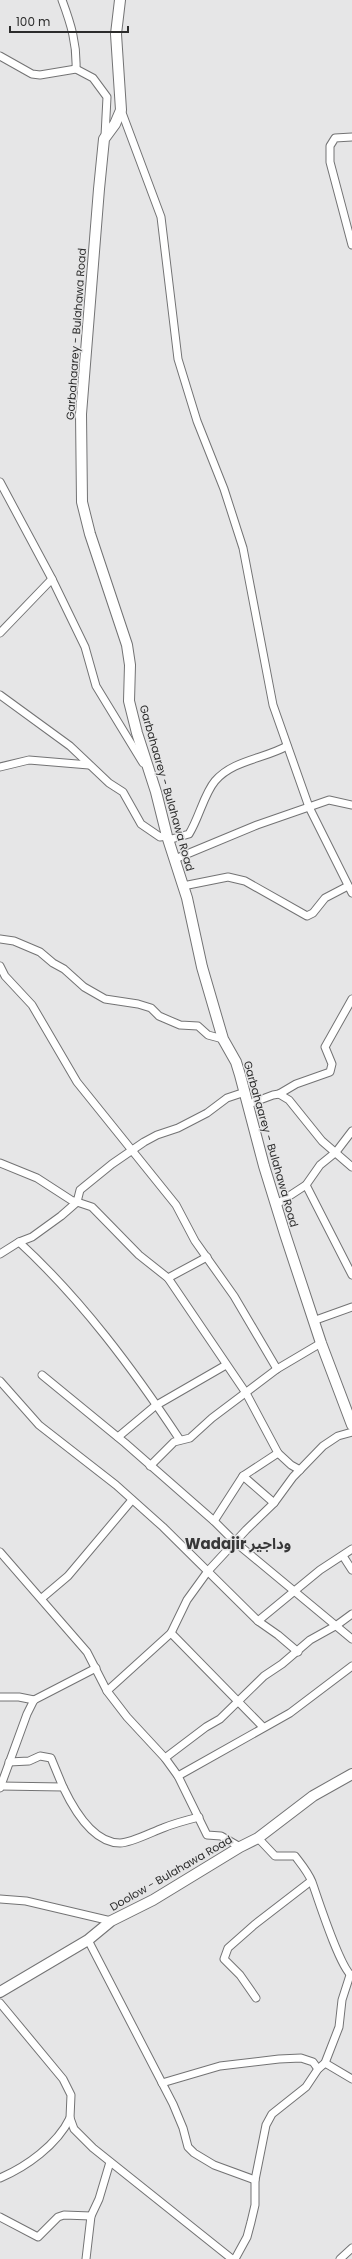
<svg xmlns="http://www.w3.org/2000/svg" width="352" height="2259" font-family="Poppins,'Noto Sans Arabic',sans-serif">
<rect width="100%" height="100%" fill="#e6e6e7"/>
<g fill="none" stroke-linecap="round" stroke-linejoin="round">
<defs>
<g id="minor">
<path d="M62,0C71,24 77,44 76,69"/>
<path d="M0,56L32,74L40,75L76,69L93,78L107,97L105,136"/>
<path d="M121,110L161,217L178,359L197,421L224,489L243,548L273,705L309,807L352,893"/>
<path d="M352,137L335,138L330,146V162L352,245"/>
<path d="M0,482L52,579L85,647L96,686L143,763"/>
<path d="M0,633L52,579"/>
<path d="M0,695L70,746L109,783L123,792L141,824L160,837L167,836"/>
<path d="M0,767L29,760L89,765"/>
<path d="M168,840L189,834C199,818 204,794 215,781C233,760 264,759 287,746"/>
<path d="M175,859L257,825L329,800L352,805"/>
<path d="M183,886L228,877L245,881L307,916L313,913L325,898L348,886"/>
<path d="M0,939L14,941L40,952L53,963L64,969L84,987L105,999L138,1004L151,1008L159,1016L180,1025L198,1026L208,1035L223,1039"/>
<path d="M0,966L5,976L32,1005L77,1082L176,1205L195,1241L234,1296L277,1369"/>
<path d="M279,1094L296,1084L330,1072L332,1064L325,1047L352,999"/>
<path d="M249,1104L273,1095L279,1094L289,1100L322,1141L352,1167"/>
<path d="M0,1163L37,1178L71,1200L92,1207L139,1255L168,1278L246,1393L278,1453L291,1465L300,1470"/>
<path d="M306,1185L352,1275"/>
<path d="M277,1204L306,1185L320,1165L336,1152L352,1131"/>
<path d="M19,1242C82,1300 133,1369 180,1440"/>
<path d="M0,1254L19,1242L32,1237L61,1216L77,1202L80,1190L112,1164L144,1142L157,1135L178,1128L207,1113L227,1098L245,1092"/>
<path d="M168,1278L207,1257"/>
<path d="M313,1321L352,1307"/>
<path d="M42,1375L125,1443L214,1521L235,1542L352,1639"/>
<path d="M0,1381L39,1425L116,1485L163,1527L258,1621L278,1635L298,1652"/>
<path d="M118,1437L155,1406L226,1365"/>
<path d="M150,1466L174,1442L190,1438L212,1418L277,1369L321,1343"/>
<path d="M243,1476L274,1503"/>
<path d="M214,1521L243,1476L278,1453"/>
<path d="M0,1552L87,1652L107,1691L127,1717L165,1758L178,1776L207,1835L221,1836L240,1847"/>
<path d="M343,1556L352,1570"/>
<path d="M42,1598L68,1576L132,1500"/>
<path d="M258,1621L320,1570L352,1549"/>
<path d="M171,1633L263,1727"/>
<path d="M107,1691L171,1633L187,1600L208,1571L246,1530L274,1503L293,1477L323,1446L338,1436L352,1432"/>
<path d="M0,1697H19L34,1700"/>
<path d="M165,1758L206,1727L220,1719L264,1676L282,1664L310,1640L337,1625L352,1614"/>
<path d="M9,1762L29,1761L40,1756L51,1758L63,1787"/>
<path d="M178,1776L290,1713L352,1666"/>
<path d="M0,1786L63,1787C73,1808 93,1843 120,1843C131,1843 152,1832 163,1828C175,1823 187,1820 199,1817"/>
<path d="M0,1788L27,1714L34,1700L96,1668"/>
<path d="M258,1838L275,1856H295C301,1864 308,1872 312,1882C318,1899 340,1968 352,1976"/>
<path d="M0,1899L26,1901L111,1921"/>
<path d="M88,1940L173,2104L183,2128L188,2147L194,2153L214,2165L255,2180"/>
<path d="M256,1998L240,1975L224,1959L228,1948L254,1925L311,1881"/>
<path d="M0,2003L63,2079L71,2095L70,2118L74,2129L93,2148L232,2259"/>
<path d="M325,2063L352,2079"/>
<path d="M162,2083L220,2066L279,2059L301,2058L313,2062L318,2069"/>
<path d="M0,2178C26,2167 57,2145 70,2118"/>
<path d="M0,2217L38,2237L58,2217L64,2215L91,2216"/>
<path d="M86,2259L91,2216L99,2199L110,2162"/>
<path d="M235,2259L247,2237L251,2222L255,2205V2180L266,2125L272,2114L306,2087L318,2069L325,2063L339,2027L342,2000L350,1975"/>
<path d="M340,2259L352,2248"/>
</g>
<g id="secondary">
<path d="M120,0L116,34L121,110L115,124L104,139L99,189L81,414L82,502L90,534L127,645L130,665L129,701L137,733L156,792L167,836L187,898L202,967L223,1039L236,1062L240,1075L264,1166L285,1234L321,1343L352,1425"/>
<path d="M0,1992L88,1940L111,1921L153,1900L240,1847L258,1838L313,1796L352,1774"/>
</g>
</defs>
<use href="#minor" stroke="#737374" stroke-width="9"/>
<use href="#secondary" stroke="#737374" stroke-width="12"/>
<use href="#minor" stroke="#fff" stroke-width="7"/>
<use href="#secondary" stroke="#fff" stroke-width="10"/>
</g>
<g text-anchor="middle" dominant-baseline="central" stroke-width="3" stroke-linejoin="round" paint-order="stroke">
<g font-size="11" fill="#2c2c2c" stroke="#e6e6e7">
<text transform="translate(76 334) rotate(-86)">Garbahaarey - Bulahawa Road</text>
<text transform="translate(167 788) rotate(74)">Garbahaarey - Bulahawa Road</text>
<text transform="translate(271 1144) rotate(74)">Garbahaarey - Bulahawa Road</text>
<text transform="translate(171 1873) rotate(-30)">Doolow - Bulahawa Road</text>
</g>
<g font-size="15" font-weight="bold" fill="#373738" stroke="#e6e6e7">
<text x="238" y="1543">Wadajir وداجير</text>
</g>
</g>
<path d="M10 26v6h118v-6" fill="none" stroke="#2c2c2c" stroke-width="2"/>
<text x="16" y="26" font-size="12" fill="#2c2c2c" stroke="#e6e6e7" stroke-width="3" paint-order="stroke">100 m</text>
</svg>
